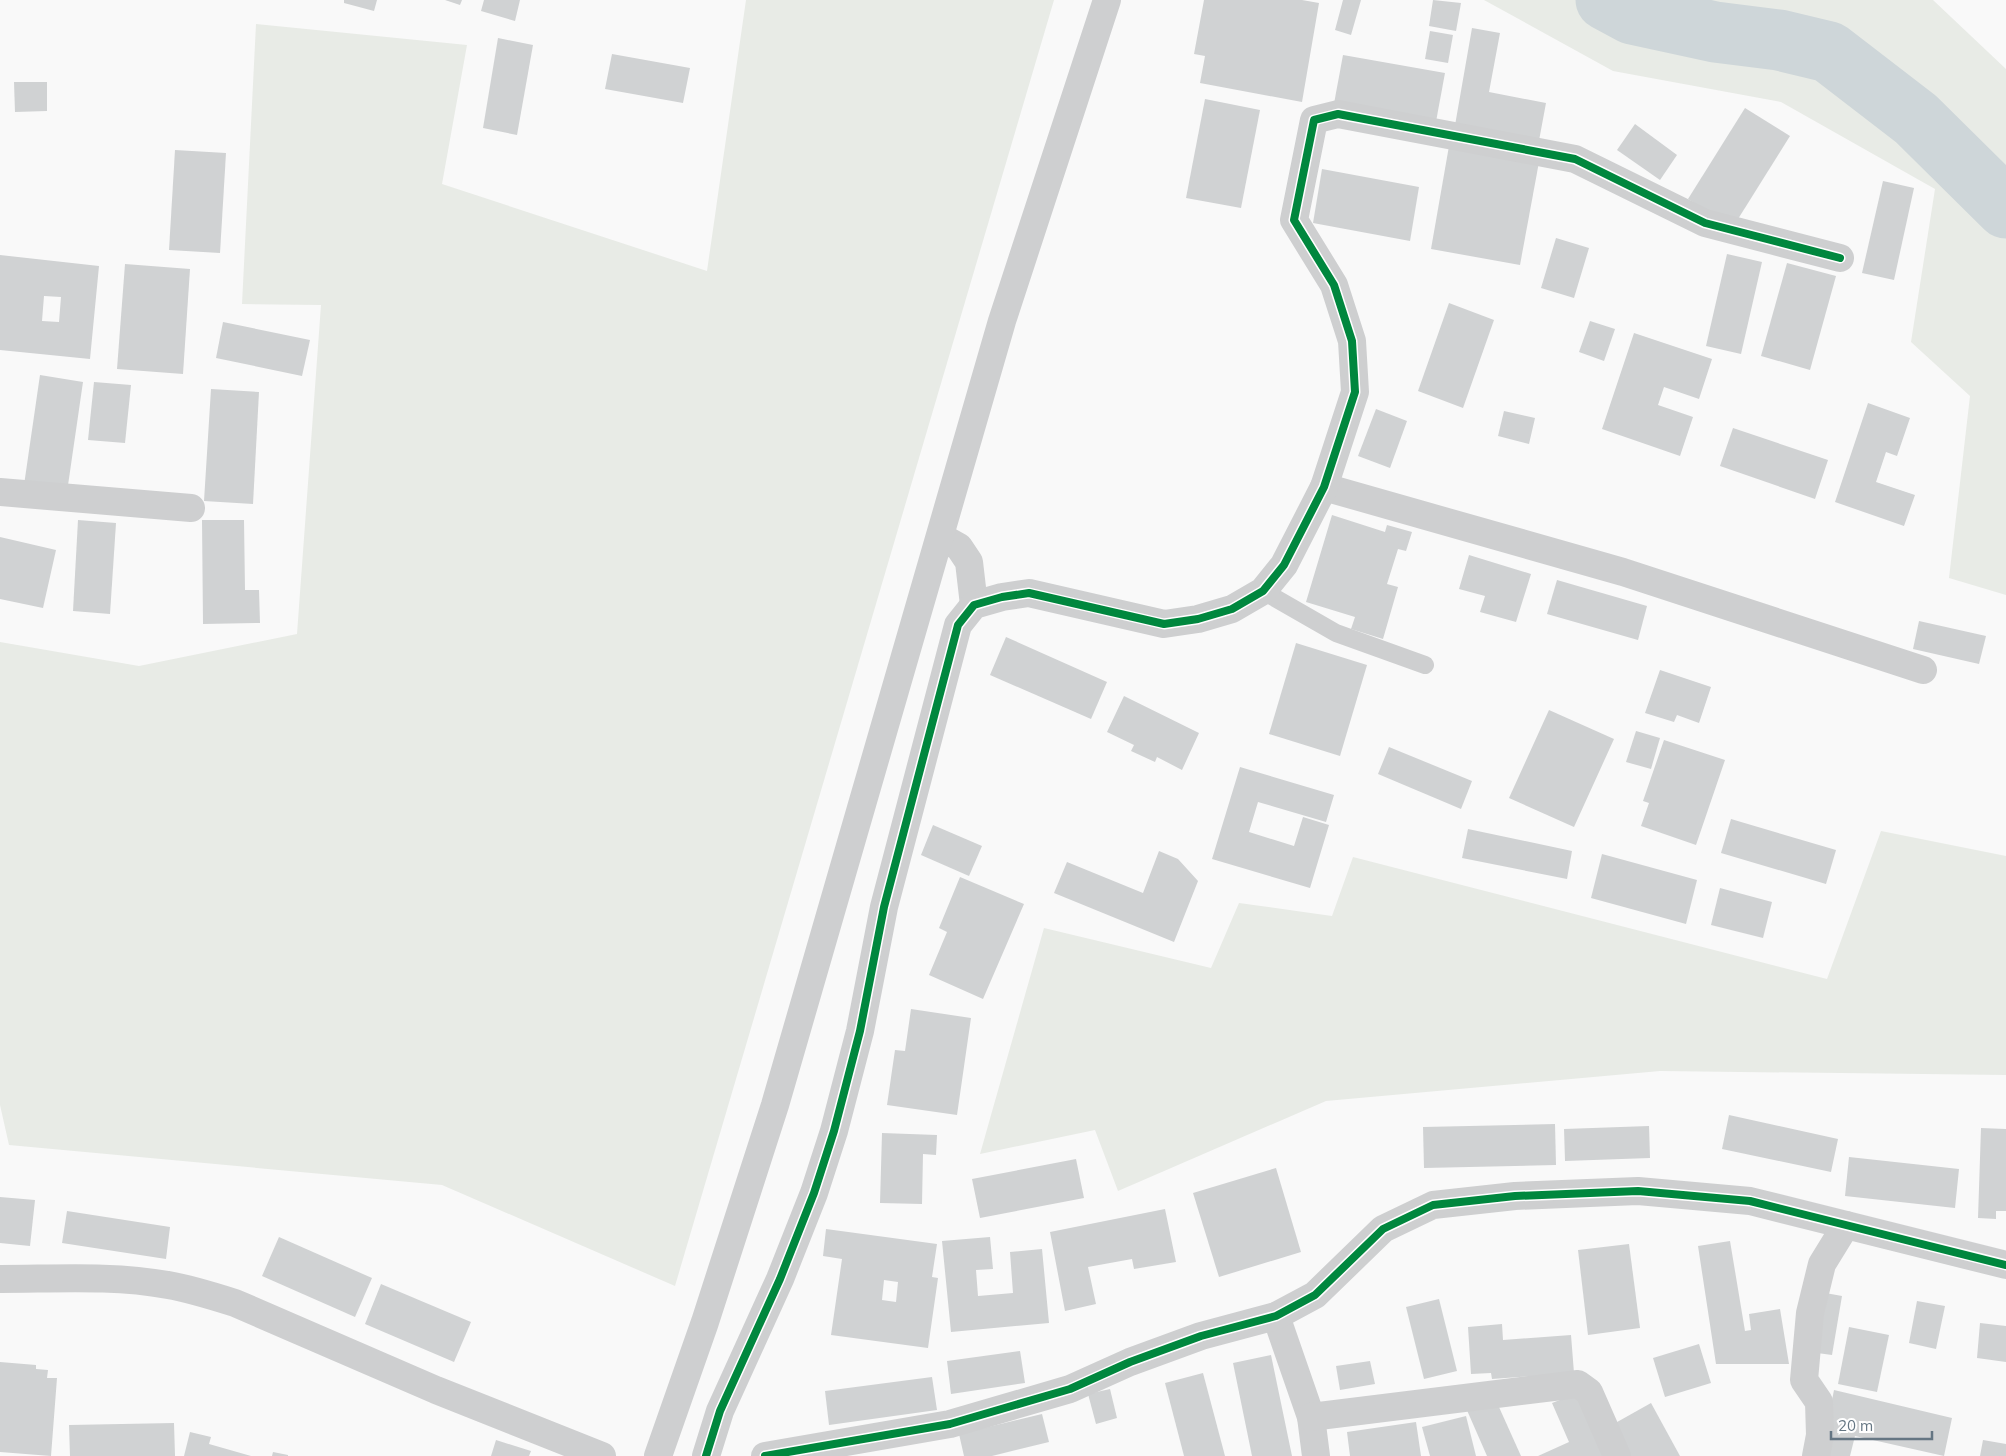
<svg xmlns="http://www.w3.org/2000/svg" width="2006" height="1456" font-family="Mulish,sans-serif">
<rect width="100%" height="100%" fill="#f9f9f9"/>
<g fill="#e8ebe6">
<path d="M746,0H1054L675,1286L442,1185L9,1145L0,1105V642L139,666L297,634L321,305L242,304L256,24L467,45L442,184L707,271Z"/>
<path d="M1484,0H1933L2006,69V595L1949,578L1970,396L1911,342L1935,189L1781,102L1613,71Z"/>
<path d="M1881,831L2006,856V1075L1660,1071L1326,1101L1118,1191L1095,1130L980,1154L1044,928L1211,968L1239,903L1332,916L1353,857L1827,979Z"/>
</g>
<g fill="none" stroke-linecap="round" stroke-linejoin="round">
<path stroke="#ced6d9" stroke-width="61" d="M1606,0L1632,14L1715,32L1779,40L1829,52L1916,119L2006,208"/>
</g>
<g fill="#d0d2d3" fill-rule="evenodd">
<path d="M344,0H377L374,11L344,3Z"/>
<path d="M445,0H462L460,5Z"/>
<path d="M484,0H520L515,21L481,11Z"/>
<path d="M1204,0H1302L1319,3L1302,102L1200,83L1205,56L1194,54Z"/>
<path d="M1343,0H1361L1351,35L1335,30Z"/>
<path d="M1433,0L1461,3L1456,31L1429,26Z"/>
<path d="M1472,28L1500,33L1489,92L1546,103L1538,146L1454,131Z"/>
<path d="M1430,31L1453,35L1448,63L1425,59Z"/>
<path d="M498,38L533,45L517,135L483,128Z"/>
<path d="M612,54L690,68L683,103L605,89Z"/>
<path d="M1343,55L1445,73L1435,127L1333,109Z"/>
<path d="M14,82H47V111L15,112Z"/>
<path d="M1205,99L1260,110L1241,208L1186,198Z"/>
<path d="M1745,108L1790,136L1733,227L1688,199Z"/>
<path d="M1635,124L1677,155L1660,180L1617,150Z"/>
<path d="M1449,146L1539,162L1520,265L1431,249Z"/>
<path d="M175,150L226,153L220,253L169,250Z"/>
<path d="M1322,169L1419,187L1410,241L1313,223Z"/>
<path d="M1883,181L1914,188L1894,280L1862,273Z"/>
<path d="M1556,238L1589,248L1574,298L1541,288Z"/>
<path d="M1727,254L1762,262L1741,354L1706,346Z"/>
<path d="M0,255L99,266L90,359L0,350ZM44,296L61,297L59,322L42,321Z"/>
<path d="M1787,263L1836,276L1810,370L1761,356Z"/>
<path d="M125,264L190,269L183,374L117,369Z"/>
<path d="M1449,303L1494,320L1463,408L1418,391Z"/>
<path d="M1590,321L1615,329L1604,361L1579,352Z"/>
<path d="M223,322L310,340L302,376L216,358Z"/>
<path d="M1634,333L1712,359L1699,399L1664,387L1658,405L1693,417L1680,456L1602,429Z"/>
<path d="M40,375L83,382L67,492L24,485Z"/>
<path d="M94,382L131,385L125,443L88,440Z"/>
<path d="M211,389L259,392L253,504L204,501Z"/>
<path d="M1868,403L1910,418L1897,456L1886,452L1876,482L1915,495L1904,526L1835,502Z"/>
<path d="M1376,409L1407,421L1390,468L1358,456Z"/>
<path d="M1504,411L1535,418L1529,444L1498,436Z"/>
<path d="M1733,428L1828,460L1815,499L1720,466Z"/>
<path d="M1332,515L1385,532L1387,525L1412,532L1406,551L1398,549L1387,584L1398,587L1383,639L1351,629L1355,617L1306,602Z"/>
<path d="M78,520L116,523L110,614L73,611Z"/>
<path d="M202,520H244L245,590H259L260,623L203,624Z"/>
<path d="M0,537L56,550L43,608L0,599Z"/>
<path d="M1469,555L1531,574L1516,622L1480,612L1485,596L1459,589Z"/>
<path d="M1557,580L1647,606L1638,640L1547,614Z"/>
<path d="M1919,621L1986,636L1979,664L1913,649Z"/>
<path d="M1006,637L1107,682L1091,719L990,675Z"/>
<path d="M1296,643L1367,665L1340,756L1269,734Z"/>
<path d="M1660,670L1711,687L1699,723L1677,715L1674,722L1645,713Z"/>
<path d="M1124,696L1199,733L1182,770L1157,757L1155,762L1131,751L1134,745L1107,732Z"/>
<path d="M1549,710L1614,739L1574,827L1509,798Z"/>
<path d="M1636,731L1660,738L1651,769L1626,762Z"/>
<path d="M1664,740L1725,760L1696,845L1641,826L1649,803L1643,801Z"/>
<path d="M1389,747L1472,781L1461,809L1378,774Z"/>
<path d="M1240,767L1334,795L1326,822L1258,802L1249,832L1294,846L1303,817L1329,825L1310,888L1212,859Z"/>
<path d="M1731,819L1836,850L1826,884L1721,853Z"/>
<path d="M933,825L982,846L969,876L921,855Z"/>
<path d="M1468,829L1572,851L1567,879L1462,858Z"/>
<path d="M1159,851L1178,859L1198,881L1174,942L1054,893L1067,862L1143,893Z"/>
<path d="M1602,854L1697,880L1686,924L1591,898Z"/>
<path d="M960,877L1024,904L983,999L929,975L947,932L939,928Z"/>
<path d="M1720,888L1772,902L1763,938L1711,925Z"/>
<path d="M911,1009L971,1018L957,1115L887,1105L895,1050L905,1051Z"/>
<path d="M1729,1115L1838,1139L1831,1172L1722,1149Z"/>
<path d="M1555,1124L1556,1165L1424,1168L1423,1127Z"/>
<path d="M1649,1126L1650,1158L1565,1161L1564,1129Z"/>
<path d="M1981,1128L2006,1129V1211H1996V1219L1978,1218Z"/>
<path d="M882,1133L937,1135L936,1155L923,1154L922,1204L880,1203Z"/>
<path d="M1849,1157L1959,1169L1955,1208L1845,1196Z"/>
<path d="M1076,1159L1084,1198L980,1218L972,1179Z"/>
<path d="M1276,1168L1301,1252L1219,1277L1193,1193Z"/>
<path d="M0,1197L35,1200L30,1246L0,1243Z"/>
<path d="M1165,1209L1176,1262L1134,1269L1132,1259L1088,1267L1096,1304L1065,1311L1050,1232Z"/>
<path d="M67,1211L170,1227L166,1259L62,1243Z"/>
<path d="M826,1229L937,1244L932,1277L938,1278L928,1348L831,1335L842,1259L823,1256ZM884,1280L898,1282L896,1302L882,1300Z"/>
<path d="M279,1237L372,1278L355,1317L262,1276Z"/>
<path d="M990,1237L993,1269L976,1270L978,1296L1013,1293L1010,1252L1042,1249L1049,1323L951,1332L942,1241Z"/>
<path d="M1730,1241L1745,1331L1751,1330L1749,1314L1780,1309L1789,1364H1716L1698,1246Z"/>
<path d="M1629,1244L1640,1328L1588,1335L1578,1250Z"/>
<path d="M381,1284L471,1322L454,1362L365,1324Z"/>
<path d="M1820,1292L1842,1296L1832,1355L1810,1352Z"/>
<path d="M1439,1299L1457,1371L1424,1379L1406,1307Z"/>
<path d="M1917,1301L1945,1306L1936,1349L1909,1343Z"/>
<path d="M1980,1323L2006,1326V1362L1977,1358Z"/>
<path d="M1502,1324L1503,1340L1571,1335L1574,1373L1492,1379L1491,1373L1471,1374L1468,1327Z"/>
<path d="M1849,1327L1889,1335L1877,1392L1838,1384Z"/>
<path d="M1699,1344L1711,1383L1665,1397L1653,1358Z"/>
<path d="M1020,1351L1025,1383L951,1394L947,1361Z"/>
<path d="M1271,1355L1292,1456H1252L1233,1363Z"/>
<path d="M1370,1361L1375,1384L1340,1390L1336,1366Z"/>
<path d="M0,1362L36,1365V1369L48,1370L47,1378H57L51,1456L0,1452Z"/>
<path d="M1203,1373L1225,1456H1184L1165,1383Z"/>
<path d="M932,1377L937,1410L829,1425L825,1391Z"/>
<path d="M1110,1389L1117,1418L1096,1424L1088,1394Z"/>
<path d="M1834,1390L1952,1418L1944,1456L1855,1436L1850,1456H1821Z"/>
<path d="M1583,1391L1614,1456H1538L1569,1442L1552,1403Z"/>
<path d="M1494,1396L1521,1456H1487L1466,1408Z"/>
<path d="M1651,1403L1680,1456H1626L1610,1426Z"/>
<path d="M1042,1414L1049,1442L992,1456H964L959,1434Z"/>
<path d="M1466,1416L1476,1456H1430L1422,1427Z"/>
<path d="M1416,1422L1421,1456H1350L1347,1432Z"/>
<path d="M174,1423L175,1456H70L69,1425Z"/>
<path d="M190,1432L211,1437L209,1444L251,1456H184Z"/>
<path d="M496,1440L531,1451L529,1456H491Z"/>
<path d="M1983,1440L2006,1444V1456H1980Z"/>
<path d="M273,1452L288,1455V1456H272Z"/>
</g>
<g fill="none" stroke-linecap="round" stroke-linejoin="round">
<path stroke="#cecfd0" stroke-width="18" d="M1263,591L1336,633L1425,665"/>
<g stroke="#cecfd0" stroke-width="28">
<path d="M1324,487L1623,572L1923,670"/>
<path d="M0,492L191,508"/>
<path d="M941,537L959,547L969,562L974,605"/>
<path d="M0,1279C56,1279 113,1275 168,1285C191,1289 213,1296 235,1303L436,1390L602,1456"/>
<path d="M1276,1316L1311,1417L1316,1456"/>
<path d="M1311,1417L1578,1384L1589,1392L1617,1456"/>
<path d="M658,1456L705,1322L775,1105L1002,321L1107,0"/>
<path d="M706,1456L720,1411L780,1279L814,1193L834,1131L860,1031L884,907L958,625L974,605L1002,597L1029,593L1164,624L1198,619L1232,609L1263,591L1284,565L1324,487L1355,392L1352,341L1334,285L1294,220L1314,120L1338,114L1575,159L1705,223L1840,258"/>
<path d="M765,1456L950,1424L1070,1389L1130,1362L1201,1336L1276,1316L1315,1295L1383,1229L1433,1205L1515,1196L1638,1191L1750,1201L2006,1265"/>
<path d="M1816,1456L1820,1435L1819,1402L1804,1380L1810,1313L1822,1264L1846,1225"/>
</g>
<defs>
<g id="cycleway">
<path d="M706,1456L720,1411L780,1279L814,1193L834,1131L860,1031L884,907L958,625L974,605L1002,597L1029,593L1164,624L1198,619L1232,609L1263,591L1284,565L1324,487L1355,392L1352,341L1334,285L1294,220L1314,120L1338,114L1575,159L1705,223L1840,258"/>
<path d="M765,1456L950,1424L1070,1389L1130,1362L1201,1336L1276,1316L1315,1295L1383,1229L1433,1205L1515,1196L1638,1191L1750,1201L2006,1265"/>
</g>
</defs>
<use href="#cycleway" stroke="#fff" stroke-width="11"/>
<use href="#cycleway" stroke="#00873e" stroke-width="8"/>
</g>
<path d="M1831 1431v8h101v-8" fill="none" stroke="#657683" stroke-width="2.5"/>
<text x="1838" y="1431" font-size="15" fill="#657683" stroke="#ffffff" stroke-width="4" paint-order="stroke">20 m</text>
</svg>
